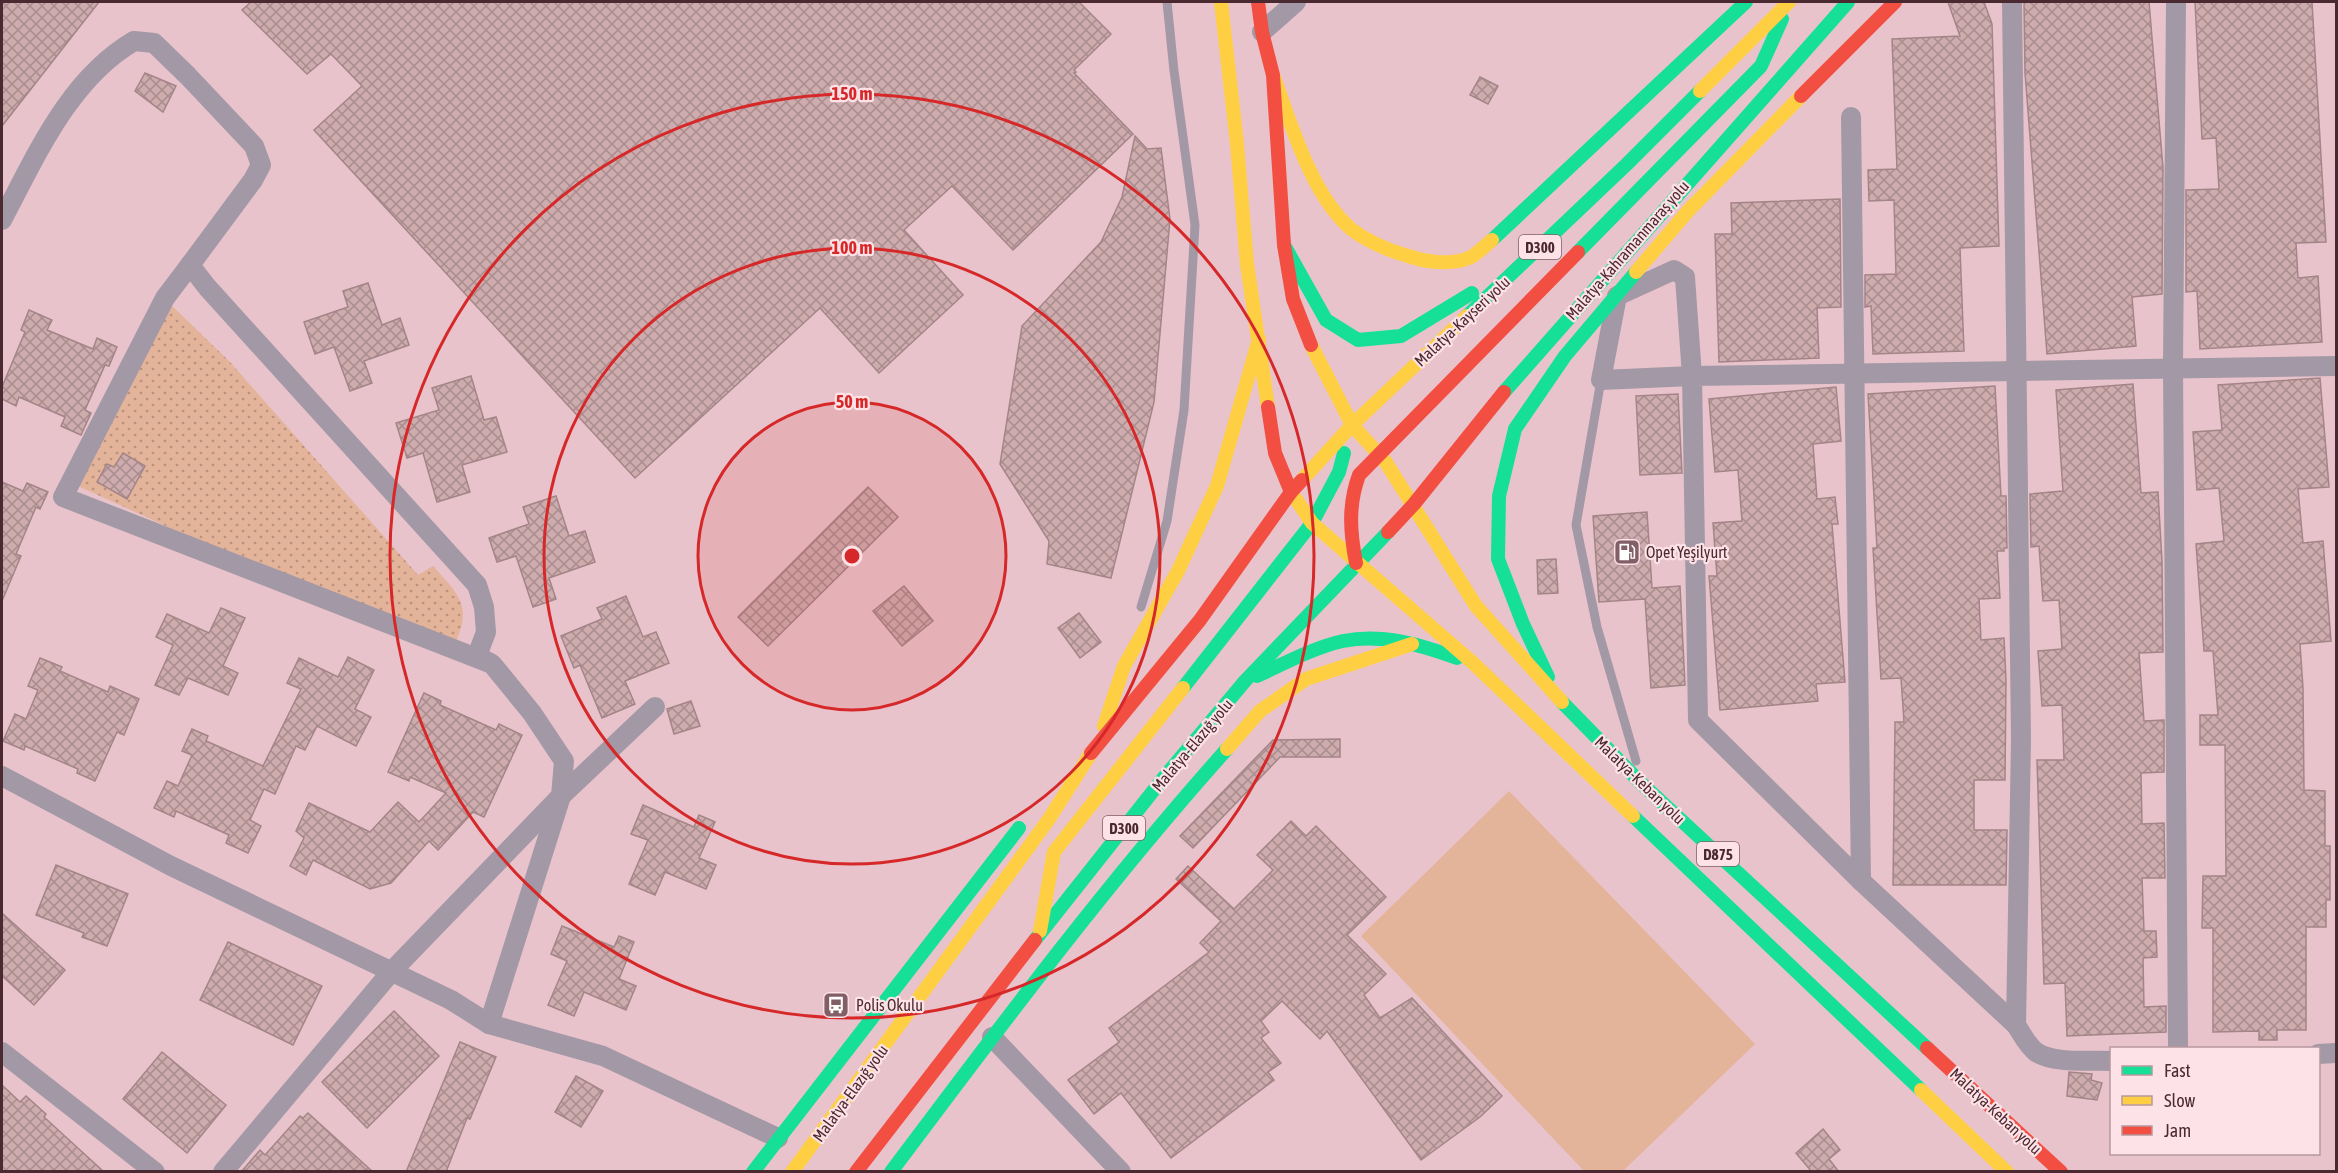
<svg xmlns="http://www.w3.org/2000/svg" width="2338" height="1173" font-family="'Asap Condensed',sans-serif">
<defs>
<pattern id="park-dots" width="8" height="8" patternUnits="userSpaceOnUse" patternTransform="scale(1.5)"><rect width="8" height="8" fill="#e4b49a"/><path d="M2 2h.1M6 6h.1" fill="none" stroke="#bb927e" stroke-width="1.8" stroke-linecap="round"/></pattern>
<pattern id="building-cross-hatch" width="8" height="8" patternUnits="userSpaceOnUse" patternTransform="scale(1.5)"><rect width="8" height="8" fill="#ceacae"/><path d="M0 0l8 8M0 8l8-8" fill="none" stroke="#a98c8e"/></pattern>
</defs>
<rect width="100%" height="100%" fill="#e9c3cb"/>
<path fill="#e4b49a" d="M1509,791L1755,1044L1623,1171H1584L1361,936Z"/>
<path fill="url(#park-dots)" d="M171,305L230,362L418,575L433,566C458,594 473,605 455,644L440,651L78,486Z"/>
<g fill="url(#building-cross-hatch)" stroke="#a48587" stroke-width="1.5">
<path d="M2,2H99L2,126Z"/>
<path d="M251,2H1079L1111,34L1074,70L1076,72L1074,73L1133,134L1013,250L952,186L904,230L963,295L879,373L820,308L635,478L314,130L362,86L331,54L307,74L242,10Z"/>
<path d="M1948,2H1984L1992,24L1999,246L1960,248L1964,351L1873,354L1871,306L1865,307V275L1896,274L1894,200L1869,201L1868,170L1897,169L1892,39L1960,36Z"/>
<path d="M2024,2H2149L2163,168L2162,294L2132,297L2136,346L2047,354L2025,73Z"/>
<path d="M2195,2H2312L2326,242L2296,243L2298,278L2318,276L2322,342L2200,349L2197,291L2186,292V190L2219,189L2216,138L2202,139Z"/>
<path d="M145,73L176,86L163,112L135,91Z"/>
<path d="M1480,77L1498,86L1488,104L1470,95Z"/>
<path d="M1135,136L1147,149L1161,148L1170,219L1154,402L1111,578L1047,564L1049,541L1000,464L1022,326L1101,242L1122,197Z"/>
<path d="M1840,199L1841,307L1817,308L1819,358L1719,362L1715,234H1732L1731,203Z"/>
<path d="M368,283L382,325L400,318L409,345L364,361L372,383L350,391L334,347L315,354L304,322L348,307L343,291Z"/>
<path d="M29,310L52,320L47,330L93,349L97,338L117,347L109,366L105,365L85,410L91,413L81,435L61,426L65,417L19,397L16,406L2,399V387L25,332L21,330Z"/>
<path d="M471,376L484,420L496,417L507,452L462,465L470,492L437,502L423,453L407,458L396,423L439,410L432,388Z"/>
<path d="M2320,378L2329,487L2298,489L2303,543L2323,541L2331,641L2300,644L2303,688L2304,790L2325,791V846H2330V900H2326V927H2306V1030H2277V1040H2259V1031L2213,1032V928H2202L2203,876H2226L2225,745H2200V715H2218L2213,651H2204L2196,544L2224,541L2219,488L2197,490L2193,432L2222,430L2218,385Z"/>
<path d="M2133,384L2141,493L2158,492L2162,561L2163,652L2139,653L2144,721L2164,720V772L2141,773L2142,824L2164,823L2165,878H2142L2144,931H2156L2157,957L2143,958L2144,1007L2166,1006V1032L2067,1036L2065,983L2044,984L2037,760H2064L2062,705L2042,706L2038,651L2062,649L2059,600L2043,601L2039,546L2031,547L2030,494L2063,491L2056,390Z"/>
<path d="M1995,386L2001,496H2006L2007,548H2004V551H1997L2000,598L1979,599L1981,640L2004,638L2006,680L2005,780H1974V830H2007L2006,885H1893L1895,722H1904L1901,678L1881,679L1873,548H1877L1868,394Z"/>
<path d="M1836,387L1841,441L1813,444L1817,499L1835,497L1838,524H1832L1845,682L1816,684L1818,701L1720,710L1709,576H1717L1713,523L1742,521L1738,470L1715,472L1709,399Z"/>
<path d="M1678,394L1682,473L1640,475L1636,396Z"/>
<path d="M123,453L145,466L127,499L97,482L107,464L114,467Z"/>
<path d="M2,482L23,491L27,483L48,492L40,509L36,507L16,554L21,556L2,601Z"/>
<path d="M868,487L898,517L768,646L738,617Z"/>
<path d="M556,496L569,536L585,531L595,562L549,578L556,599L533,607L516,556L497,562L489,538L529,524L523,507Z"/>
<path d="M1647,512L1652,588L1680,586L1685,685L1651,688L1645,599L1599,602L1593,516Z"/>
<path d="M1556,559L1558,593L1538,594L1537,560Z"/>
<path d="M904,586L933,621L902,646L873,611Z"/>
<path d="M626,596L643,637L656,632L669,663L625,681L635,704L602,718L580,665L574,668L561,636L602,619L597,608Z"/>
<path d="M221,608L245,618L223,666L238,673L228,695L188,678L179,695L155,685L173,645L156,637L167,614L209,633Z"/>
<path d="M1079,613L1101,642L1080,658L1058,628Z"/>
<path d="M348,657L374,670L355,709L371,717L356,746L317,726L305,750L296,746L275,794L264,789L250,820L261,826L248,853L226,843L229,835L176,811L174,817L154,808L167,781L178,786L192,755L182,751L192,729L208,736L206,741L263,766L301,689L287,683L299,658L338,677Z"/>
<path d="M40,658L62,667L60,671L108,692L110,686L139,699L124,735L117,732L95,781L77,773L78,769L25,746L24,750L3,741L15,714L26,719L38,690L28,686Z"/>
<path d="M424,693L441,701L440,705L496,730L499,724L522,735L484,817L473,812L438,850L429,841L391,883L370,889L313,860L306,875L290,866L304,838L296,831L309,803L370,832L398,802L419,822L446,793L410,777L409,781L388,772Z"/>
<path d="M691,701L700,726L674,734L667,709Z"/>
<path d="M1340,739V757H1280L1193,848L1180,836L1273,740Z"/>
<path d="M643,805L694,827L699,815L715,822L699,858L716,865L706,889L665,872L655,895L629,884L648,840L631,834Z"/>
<path d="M1291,821L1306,836L1316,826L1386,897L1347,935L1386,974L1364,995L1380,1018L1412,998L1502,1096L1480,1117L1421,1160L1327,1031L1320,1039L1282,1001L1261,1021L1269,1032L1261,1038L1281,1063L1268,1072L1274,1080L1171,1158L1121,1093L1094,1114L1068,1080L1119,1042L1109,1028L1209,952L1200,943L1221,921L1176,879L1188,866L1234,909L1273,870L1257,855Z"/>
<path d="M56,865L128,894L107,946L82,937L84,933L36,915Z"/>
<path d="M2,913L65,970L34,1005L2,976Z"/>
<path d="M562,926L614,947L619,936L634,942L619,979L636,986L626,1010L584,992L574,1016L548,1005L567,961L551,954Z"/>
<path d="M228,942L322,986L293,1045L200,1000Z"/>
<path d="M394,1011L439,1056L367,1128L322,1082Z"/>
<path d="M460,1042L496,1057L470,1119L467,1118L446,1172H406Z"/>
<path d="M162,1052L226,1105L187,1153L123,1099Z"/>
<path d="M2069,1072L2092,1074L2091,1080L2102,1083L2097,1100L2067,1096Z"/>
<path d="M576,1076L603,1091L581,1127L555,1112Z"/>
<path d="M2,1085L20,1102L26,1096L46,1114L44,1117L104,1172H2Z"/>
<path d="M308,1113L373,1172H241L260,1150L265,1155L300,1116L303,1118Z"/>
<path d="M1823,1129L1840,1150L1829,1159L1839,1172H1812L1796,1153Z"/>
</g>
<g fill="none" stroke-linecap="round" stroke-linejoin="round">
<g stroke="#a398a5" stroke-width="9">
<path d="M1601,380L1576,525L1597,627L1636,761"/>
<path d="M1141,607L1167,521L1184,410L1195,225L1174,71L1167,2"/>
</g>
<g stroke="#a398a5" stroke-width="20">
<path d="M2012,2L2021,739L2016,1025"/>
<path d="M2176,2L2173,367L2178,1048"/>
<path d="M1262,32L1296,2"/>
<path d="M1851,117L1861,881"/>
<path d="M2,220C36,156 69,79 134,41L154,43L188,76L254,146L261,165L253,180L190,265L207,287L477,585L484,607L486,632L477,656L490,663"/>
<path d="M190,265L165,298L63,497L492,664L532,713L564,761L561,796L489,1024"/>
<path d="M2,776L171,866L451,1000L489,1024L603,1056L778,1138"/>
<path d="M992,1037L1121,1172"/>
<path d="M2,1052L155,1172"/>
<path d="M2318,1054L2336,1053"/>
<path d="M2112,1061C2090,1060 2053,1064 2036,1052C2027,1045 2022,1034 2016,1025L1861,881L1698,720L1692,376L1685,277L1674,270L1617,296L1601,380L1692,376L2336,366"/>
<path d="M223,1172L391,972L561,796L655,707"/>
</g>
<g stroke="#16e098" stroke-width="14">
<path d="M1492,240L1746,2"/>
<path d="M1284,245L1326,320L1358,340L1401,336L1472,293"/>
<path d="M1578,252L1761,66L1782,19"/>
<path d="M1467,316L1627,164L1700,91"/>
<path d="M1504,392L1848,2"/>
<path d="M1257,676C1283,664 1315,647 1343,641C1383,633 1421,645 1457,658"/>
<path d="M1548,677L1523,624L1498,559L1499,496L1515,429L1565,356L1636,272"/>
<path d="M1183,688L1312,523L1339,472L1344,453"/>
<path d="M1562,702L1642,784L1927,1048"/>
<path d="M1633,816L1921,1090"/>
<path d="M1035,940L1161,781L1245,681L1388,532"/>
<path d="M753,1172L1019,828"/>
<path d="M891,1172C999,1028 1107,883 1227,749"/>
</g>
<g stroke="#ffcf43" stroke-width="14">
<path d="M1221,2L1237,144L1247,264L1268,407"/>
<path d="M1273,75C1291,123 1311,195 1351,229C1368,242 1387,250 1408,256C1426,262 1452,266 1471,257C1478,253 1486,245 1492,240"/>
<path d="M1700,91L1789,2"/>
<path d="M1636,272L1688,211L1801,96"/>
<path d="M1311,345L1352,425"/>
<path d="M1352,425L1385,461L1476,606L1562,702"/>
<path d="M1302,480L1352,425L1467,316"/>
<path d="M1291,492L1312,523L1473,663L1633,816"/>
<path d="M1104,726L1124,666L1178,571L1217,486L1259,339"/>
<path d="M1227,749L1260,711L1306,679L1412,644"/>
<path d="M1040,931L1054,852L1183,688"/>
<path d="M1921,1090L2007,1172"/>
<path d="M792,1172L1049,819L1091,753"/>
</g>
<g stroke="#f24e42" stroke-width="14">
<path d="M1258,2L1262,32L1273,75L1284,245L1293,299L1311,345"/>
<path d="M1801,96L1895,2"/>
<path d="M1268,407L1275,453L1291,492"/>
<path d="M1388,532L1414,504L1504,392"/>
<path d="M1356,563C1350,532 1348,505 1359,475L1578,252"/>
<path d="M1091,753L1200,620L1291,492L1302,480"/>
<path d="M1927,1048L2061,1172"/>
<path d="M856,1172L1035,940"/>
</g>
</g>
<circle cx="852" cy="556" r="154" fill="#d62828" fill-opacity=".12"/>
<g fill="none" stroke="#d62828" stroke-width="3">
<circle cx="852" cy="556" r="154"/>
<circle cx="852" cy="556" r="308"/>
<circle cx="852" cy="556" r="462"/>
</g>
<defs>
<symbol id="fuel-square" viewBox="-11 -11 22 22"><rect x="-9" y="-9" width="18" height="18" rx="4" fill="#825f66" stroke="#fde2e7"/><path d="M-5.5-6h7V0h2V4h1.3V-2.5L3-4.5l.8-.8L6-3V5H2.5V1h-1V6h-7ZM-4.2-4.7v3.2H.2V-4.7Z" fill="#fff"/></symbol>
<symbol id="bus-square" viewBox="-11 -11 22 22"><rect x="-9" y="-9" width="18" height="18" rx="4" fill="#825f66" stroke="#fde2e7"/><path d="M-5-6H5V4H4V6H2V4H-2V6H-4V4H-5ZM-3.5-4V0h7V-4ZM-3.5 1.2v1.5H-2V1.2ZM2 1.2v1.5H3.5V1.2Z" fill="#fff"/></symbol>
</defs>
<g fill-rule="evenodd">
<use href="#fuel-square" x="1612" y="537" width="30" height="30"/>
<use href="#bus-square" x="821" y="990" width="30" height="30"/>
</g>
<g text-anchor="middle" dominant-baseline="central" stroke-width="4.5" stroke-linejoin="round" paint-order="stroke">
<g fill="#fde2e7" stroke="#806067" stroke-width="1.5">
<rect x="1519" y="235" width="42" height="24" rx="4.5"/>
<rect x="1103" y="816" width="42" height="24" rx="4.5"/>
<rect x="1697" y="842" width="42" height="24" rx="4.5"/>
</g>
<g font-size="15" font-weight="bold" fill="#4b2930">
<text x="1540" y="247">D300</text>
<text x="1124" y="828">D300</text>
<text x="1718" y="854">D875</text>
</g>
<g font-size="16" fill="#4b2930" stroke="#fde2e7">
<text transform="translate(1627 250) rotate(-49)">Malatya-Kahramanmaraş yolu</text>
<text transform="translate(1462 321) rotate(-43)">Malatya-Kayseri yolu</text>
<text transform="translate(1192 745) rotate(-50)">Malatya-Elazığ yolu</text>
<text transform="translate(1640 780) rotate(44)">Malatya-Keban yolu</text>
<text transform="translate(850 1093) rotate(-54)">Malatya-Elazığ yolu</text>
<text transform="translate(1996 1111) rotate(43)">Malatya-Keban yolu</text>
</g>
<g font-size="16" fill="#4b2930" stroke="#fde2e7" text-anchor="start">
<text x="1646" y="552">Opet Yeşilyurt</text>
<text x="856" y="1005">Polis Okulu</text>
</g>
</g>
<circle cx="852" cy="556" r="9" fill="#d62828" stroke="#fde2e7" stroke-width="3"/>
<g font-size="18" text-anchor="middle" font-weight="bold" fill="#d62828" stroke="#fde2e7" stroke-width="4.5" stroke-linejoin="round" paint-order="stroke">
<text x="852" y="100">150 m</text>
<text x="852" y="254">100 m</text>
<text x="852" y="408">50 m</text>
</g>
<rect width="2338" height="1173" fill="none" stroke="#4b2930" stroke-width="6"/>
<rect x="2110" y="1047" width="210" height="108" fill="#fde2e7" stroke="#b6989e" stroke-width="1.5"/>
<rect x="2122" y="1066" width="30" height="9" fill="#16e098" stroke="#b6989e" stroke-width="1.5"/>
<text x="2164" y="1077" font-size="18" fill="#4b2930">Fast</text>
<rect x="2122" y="1096" width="30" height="9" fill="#ffcf43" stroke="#b6989e" stroke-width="1.5"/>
<text x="2164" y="1107" font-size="18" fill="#4b2930">Slow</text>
<rect x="2122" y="1126" width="30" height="9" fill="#f24e42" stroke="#b6989e" stroke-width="1.5"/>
<text x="2164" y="1137" font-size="18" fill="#4b2930">Jam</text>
</svg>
